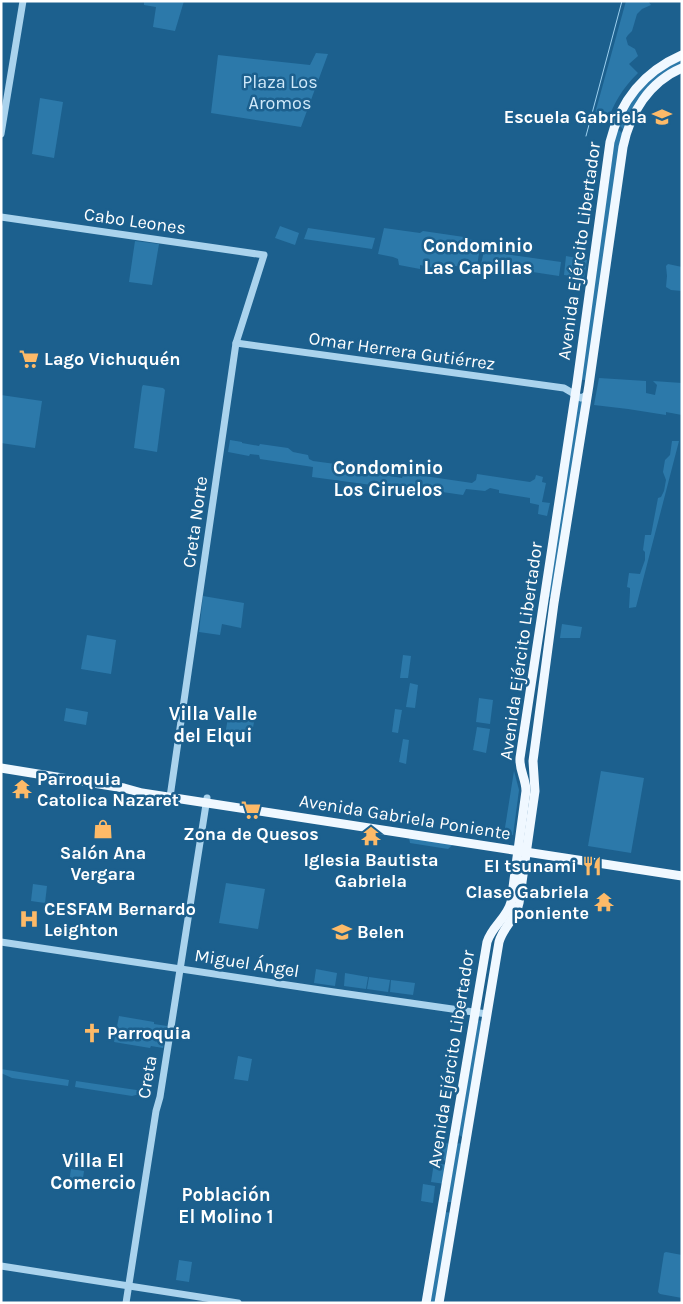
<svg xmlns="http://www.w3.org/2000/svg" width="683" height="1304" font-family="Karla,sans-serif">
<rect width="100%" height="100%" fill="#1c608e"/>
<g fill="#2c79aa">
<path d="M144,1H184L175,31L153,27L156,7L144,5Z"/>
<path d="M626,1H648L651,5L642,9L637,14L632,31L628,35L626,38L628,45L635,49L638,56L629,64L638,73C622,89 615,101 607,122L594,117Z"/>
<path d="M316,53L328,54L301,127L211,113L218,55L310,65Z"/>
<path d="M682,57V65L668,73L624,130L620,126L616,127L642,83Z"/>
<path d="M40,98L63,102L54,158L32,154Z"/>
<path d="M619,130L623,134L587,380H580L616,131Z"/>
<path d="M280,226L299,233L295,245L275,238Z"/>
<path d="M308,228L375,238L372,249L304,239Z"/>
<path d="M384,228L420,233L423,231L464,237L465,239L481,241L477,266L468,265L467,267L455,266L453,275L439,273V269L420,265V269L399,265L398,259L393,257L378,254Z"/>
<path d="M135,241L159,244L152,285L129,282Z"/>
<path d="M484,251L561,262L559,276L481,264Z"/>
<path d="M566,256L587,260L584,278L564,275Z"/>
<path d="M668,264L682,267V291L671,290L666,287L667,276L666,266Z"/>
<path d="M599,378L646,381V393L655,395L657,385L653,381L682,383V415L666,412V415L628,409L594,405Z"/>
<path d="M143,385L163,388L165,390L157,452L134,448L142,387Z"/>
<path d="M1,395L42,401L35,448L1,443Z"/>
<path d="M577,398L585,399L552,596L550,597L548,596Z"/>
<path d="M230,440L242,442V443L259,446L260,444L288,448L293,452L308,455L309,459L313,461L380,470L379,474L402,478L404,473L472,483L476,480L477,474L530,482L535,479L536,475L543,477L542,482L546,483L542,502L550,503L547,516L538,514L539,505L530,503V498L499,493V490L490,488L485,491L466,489L463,495L380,483L379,486L312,477L313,467L260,459L259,455L250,454L249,456L228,452Z"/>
<path d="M672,441H679L636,607L629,608L630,591V588L627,587L629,573L640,574L645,560V552L643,550L645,535H651L658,498L661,497L664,491L666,480L663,472L665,460L670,455Z"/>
<path d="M203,596L244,603L241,628L222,624L220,635L199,632Z"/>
<path d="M562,624L582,627L580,638H560Z"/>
<path d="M87,635L116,640L111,674L81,669Z"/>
<path d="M403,655L411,656L408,678H400Z"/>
<path d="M410,683L418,685L415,708L406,707Z"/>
<path d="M479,698L493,700L490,724L476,722Z"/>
<path d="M66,708L88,712L86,725L64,721Z"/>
<path d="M395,709L402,710L398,733L392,732Z"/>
<path d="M229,712L255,716L251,739L225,735Z"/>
<path d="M477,727L490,729L486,753L473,750Z"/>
<path d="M403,739L409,740L406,764L399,762Z"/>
<path d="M514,771L519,790L513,835L504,834Z"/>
<path d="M601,771L644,778L631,853L588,846Z"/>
<path d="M408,833L457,841L448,849L410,843Z"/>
<path d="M226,883L265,889L258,929L219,923Z"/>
<path d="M33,884L47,886L45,903L31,901Z"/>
<path d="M316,969L337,973L335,986L314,983Z"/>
<path d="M345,973L368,977L366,989L344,986Z"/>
<path d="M369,977L390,980L388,992L367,989Z"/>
<path d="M391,980L415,983L413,995L390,992Z"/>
<path d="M119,1016L154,1022V1024L167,1026L163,1048L151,1046L150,1048L114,1042Z"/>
<path d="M476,1020L484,1021L464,1137H462L459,1135Z"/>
<path d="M238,1056L252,1059L248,1081L234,1079Z"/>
<path d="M1,1069L69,1080L68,1086L12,1078L1,1073Z"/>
<path d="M76,1081L143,1091V1093L132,1096L75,1087Z"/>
<path d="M437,1142L452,1144L449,1161L435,1159Z"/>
<path d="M460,1143L462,1145L452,1202H447L457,1144Z"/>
<path d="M434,1163L448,1165L445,1184L431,1182Z"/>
<path d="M71,1169L84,1171L81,1191L68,1189Z"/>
<path d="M423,1184L435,1186L433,1203L421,1201Z"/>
<path d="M445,1212L452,1213L437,1303H430Z"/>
<path d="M666,1252L682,1255V1298L660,1294L658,1292L664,1253Z"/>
<path d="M179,1260L192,1262L189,1282L176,1280Z"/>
</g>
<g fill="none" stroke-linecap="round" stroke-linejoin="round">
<path stroke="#9dd0ef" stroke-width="1" d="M586,136L622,1"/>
<g stroke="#aad3ed" stroke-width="7">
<path d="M1,134L23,1"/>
<path d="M1,217L264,255L236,343L170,797"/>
<path d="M236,343L564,388L581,398L588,394"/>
<path d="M1,942L334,992L487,1014"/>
<path d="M1,1266L238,1303"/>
<path d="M126,1303L156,1111L160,1097L207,798"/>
</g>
<g stroke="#f0f8ff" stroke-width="9">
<path d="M1,768L124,788L142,793L682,876"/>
<path d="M426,1303L487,942C492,926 507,918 511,902L526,791C526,779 519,770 520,758L577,383L610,142C620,101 643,72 682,55"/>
<path d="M439,1303L499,942C503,927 516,919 519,903L535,791L533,761L554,603L589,385L623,147C630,113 649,82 682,68"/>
</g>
</g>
<defs>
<symbol id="school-bare" viewBox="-9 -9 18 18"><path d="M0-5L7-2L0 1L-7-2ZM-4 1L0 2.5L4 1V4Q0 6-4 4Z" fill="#fdba68" stroke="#1c608e" stroke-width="2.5" paint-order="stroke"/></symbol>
<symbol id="supermarket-bare" viewBox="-9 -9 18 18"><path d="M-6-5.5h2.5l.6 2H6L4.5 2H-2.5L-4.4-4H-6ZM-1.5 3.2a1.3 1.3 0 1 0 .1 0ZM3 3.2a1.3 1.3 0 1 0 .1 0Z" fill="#fdba68" stroke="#1c608e" stroke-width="2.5" paint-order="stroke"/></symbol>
<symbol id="temple-bare" viewBox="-9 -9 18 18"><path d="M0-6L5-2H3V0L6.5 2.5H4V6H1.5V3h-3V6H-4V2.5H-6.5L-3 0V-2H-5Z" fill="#fdba68" stroke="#1c608e" stroke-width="2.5" paint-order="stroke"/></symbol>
<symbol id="shop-bare" viewBox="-9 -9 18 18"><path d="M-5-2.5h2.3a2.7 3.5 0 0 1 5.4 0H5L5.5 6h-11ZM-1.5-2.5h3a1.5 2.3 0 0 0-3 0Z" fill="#fdba68" stroke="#1c608e" stroke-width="2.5" paint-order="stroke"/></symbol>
<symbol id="restaurant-bare" viewBox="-9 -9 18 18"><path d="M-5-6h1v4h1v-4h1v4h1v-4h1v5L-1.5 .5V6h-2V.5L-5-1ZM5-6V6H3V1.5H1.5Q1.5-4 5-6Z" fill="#fdba68" stroke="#1c608e" stroke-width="2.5" paint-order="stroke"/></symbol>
<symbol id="hospital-bare" viewBox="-9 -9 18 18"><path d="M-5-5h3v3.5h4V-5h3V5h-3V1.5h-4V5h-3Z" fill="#fdba68" stroke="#1c608e" stroke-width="2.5" paint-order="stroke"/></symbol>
<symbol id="church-bare" viewBox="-9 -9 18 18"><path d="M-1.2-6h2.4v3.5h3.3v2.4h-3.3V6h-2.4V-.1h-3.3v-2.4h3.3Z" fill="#fdba68" stroke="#1c608e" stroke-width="2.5" paint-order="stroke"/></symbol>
</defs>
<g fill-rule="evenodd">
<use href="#school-bare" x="648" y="103" width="28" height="28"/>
<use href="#supermarket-bare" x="15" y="345" width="28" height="28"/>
<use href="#temple-bare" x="8" y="775" width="28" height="28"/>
<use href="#supermarket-bare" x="237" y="796" width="28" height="28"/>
<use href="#shop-bare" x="89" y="815" width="28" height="28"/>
<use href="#temple-bare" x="357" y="822" width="28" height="28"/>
<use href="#restaurant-bare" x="578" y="852" width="28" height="28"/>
<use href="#temple-bare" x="590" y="888" width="28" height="28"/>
<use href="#hospital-bare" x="15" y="905" width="28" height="28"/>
<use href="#school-bare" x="328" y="918" width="28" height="28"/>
<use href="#church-bare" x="78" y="1019" width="28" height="28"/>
</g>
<g text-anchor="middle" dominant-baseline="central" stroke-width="5" stroke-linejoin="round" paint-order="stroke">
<g font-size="18" fill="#d0e9fa" stroke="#1c608e">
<text x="280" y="82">Plaza Los<tspan x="280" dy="21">Aromos</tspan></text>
</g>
<g font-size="18" font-weight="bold" fill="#fff" stroke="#1c608e" text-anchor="start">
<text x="647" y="117" text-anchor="end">Escuela Gabriela</text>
<text x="44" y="359">Lago Vichuquén</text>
<text x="37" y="779">Parroquia<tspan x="37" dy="21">Catolica Nazaret</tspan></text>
<text x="251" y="834" text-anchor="middle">Zona de Quesos</text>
<text x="103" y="853" text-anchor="middle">Salón Ana<tspan x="103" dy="21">Vergara</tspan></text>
<text x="371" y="860" text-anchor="middle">Iglesia Bautista<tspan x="371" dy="21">Gabriela</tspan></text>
<text x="577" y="866" text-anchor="end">El tsunami</text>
<text x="589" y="892" text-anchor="end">Clase Gabriela<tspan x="589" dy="21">poniente</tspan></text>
<text x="44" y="909">CESFAM Bernardo<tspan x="44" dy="21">Leighton</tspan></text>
<text x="357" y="932">Belen</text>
<text x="107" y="1033">Parroquia</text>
</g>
<g font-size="18" fill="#fff" stroke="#1c608e">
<text transform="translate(135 221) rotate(8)">Cabo Leones</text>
<text transform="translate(579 251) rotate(-82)">Avenida Ejército Libertador</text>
<text transform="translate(402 351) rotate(8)">Omar Herrera Gutiérrez</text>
<text transform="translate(195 522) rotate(-82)">Creta Norte</text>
<text transform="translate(521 651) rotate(-82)">Avenida Ejército Libertador</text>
<text transform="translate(405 817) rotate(9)">Avenida Gabriela Poniente</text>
<text transform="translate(247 963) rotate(9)">Miguel Ángel</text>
<text transform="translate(451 1059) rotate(-81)">Avenida Ejército Libertador</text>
<text transform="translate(147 1077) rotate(-80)">Creta</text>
</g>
<g font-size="19" font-weight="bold" fill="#fff" stroke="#1c608e">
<text x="478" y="246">Condominio<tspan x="478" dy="22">Las Capillas</tspan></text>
<text x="388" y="468">Condominio<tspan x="388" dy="22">Los Ciruelos</tspan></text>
<text x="213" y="714">Villa Valle<tspan x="213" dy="22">del Elqui</tspan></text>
<text x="93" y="1161">Villa El<tspan x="93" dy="22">Comercio</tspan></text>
<text x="226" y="1195">Población<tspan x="226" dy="22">El Molino 1</tspan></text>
</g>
</g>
<rect width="683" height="1304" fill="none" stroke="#ffffff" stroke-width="5"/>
</svg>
